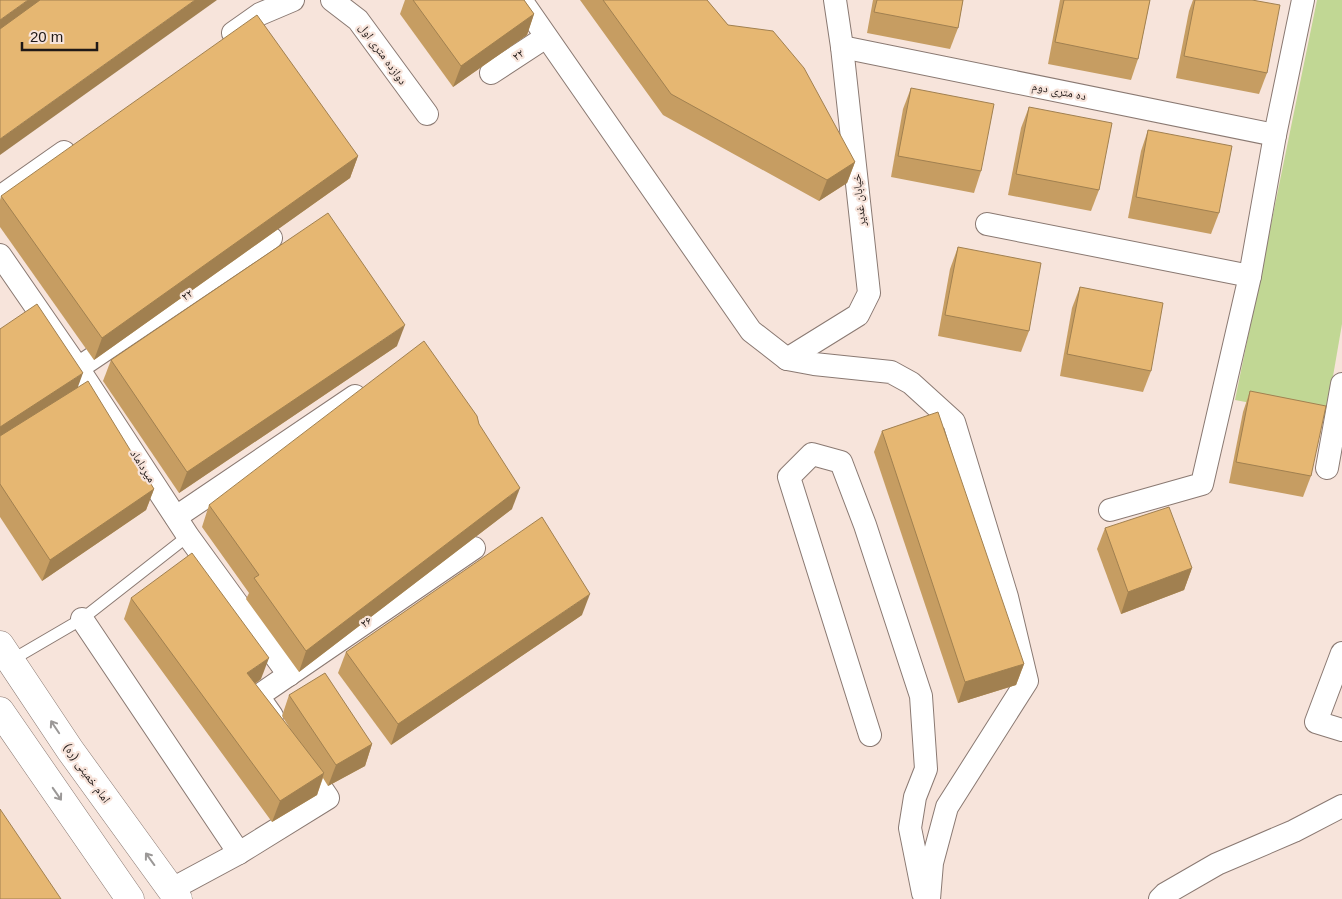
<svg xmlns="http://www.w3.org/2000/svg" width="1342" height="899" font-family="Helvetica,'Noto Naskh Arabic',sans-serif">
<rect width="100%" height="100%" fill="#f7e4db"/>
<path fill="#c1d794" d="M1317,0H1342V324L1326,417L1235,400Z"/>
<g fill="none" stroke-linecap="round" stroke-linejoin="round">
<defs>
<path id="lane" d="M10,661L82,619L188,536"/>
<g id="street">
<path d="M332,0L358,20L427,114"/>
<path d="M521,0L751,331L787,359L814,364L891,372L911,383L954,422L1007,597L1027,681L947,807L932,863L929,899"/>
<path d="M233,33L260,14L293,0"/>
<path d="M842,47L1275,135"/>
<path d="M491,73L546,37"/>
<path d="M0,197L64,152"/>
<path d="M987,224L1250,276"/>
<path d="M0,255L78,368L188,536L289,675"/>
<path d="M787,359L858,315L869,293L842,47L835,0"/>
<path d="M78,368L271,238"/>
<path d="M1327,468L1342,384"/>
<path d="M1110,510L1202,484L1250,276L1275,135L1303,0"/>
<path d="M176,517L355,396"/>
<path d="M82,619L239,853"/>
<path d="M1342,653L1316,722L1342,730"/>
<path d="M272,716L258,696L474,548"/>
<path d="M870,735L789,477L812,454L841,462L865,525L921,696L926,769L915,797L910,828L923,893"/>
<path d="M172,889L239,853L328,798L303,761"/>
<path d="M1160,899L1165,894L1217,864L1294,831L1342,806"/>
</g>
<g id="secondary">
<path d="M0,645L70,750L178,899"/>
<path d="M0,711L130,899"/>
</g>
</defs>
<use href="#lane" stroke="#8a7972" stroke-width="13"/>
<use href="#street" stroke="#8a7972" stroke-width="24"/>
<use href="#secondary" stroke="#8a7972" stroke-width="29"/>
<use href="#lane" stroke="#fff" stroke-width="11"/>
<use href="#street" stroke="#fff" stroke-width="22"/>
<use href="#secondary" stroke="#fff" stroke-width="28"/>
</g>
<g fill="#c69d62">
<path d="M405,0H524L534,14L527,35L453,87L400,14Z"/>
<path d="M580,0H707L728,25L855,162L847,183L819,201L663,115Z"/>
<path d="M873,0H963L958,28L950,49L867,33Z"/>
<path d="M1060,0H1150L1138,59L1131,80L1048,64Z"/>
<path d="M1193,0H1252L1267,73L1259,94L1176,78L1189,11Z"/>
<path d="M911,88L981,171L974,193L891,177L903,109Z"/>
<path d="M1029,107L1099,190L1091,211L1008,195L1021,128Z"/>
<path d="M1148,130L1219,213L1211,234L1128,218L1141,151Z"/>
<path d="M358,156L350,178L94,360L0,227V200L1,196Z"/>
<path d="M958,247L1029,331L1021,352L938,336L950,269Z"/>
<path d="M1080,287L1151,371L1143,392L1060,376L1072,308Z"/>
<path d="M0,329L78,388L154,489L146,510L42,581L0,517Z"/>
<path d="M397,346L179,493L103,381L111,360Z"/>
<path d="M1250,391L1311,476L1303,497L1229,483L1243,412Z"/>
<path d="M479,424L512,509L299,672L246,599L249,593L202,527L209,505Z"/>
<path d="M882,431L1024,664L1016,685L958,703L874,452Z"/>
<path d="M1105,528L1192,568L1184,590L1121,614L1097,549Z"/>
<path d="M131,598L261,679L255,684L291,730L282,716L289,695L372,744L365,766L328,786L323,778L317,795L272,822L124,619Z"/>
<path d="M582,615L391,745L338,673L346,652Z"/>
</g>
<g fill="#a18050">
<path d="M28,0H50L0,35V20Z"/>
<path d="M195,0H217L0,155V139Z"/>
<path d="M534,14L527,35L453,87L461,66Z"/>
<path d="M358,156L350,178L94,360L102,338Z"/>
<path d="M855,162L847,183L819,201L827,180Z"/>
<path d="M405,325L397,346L179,493L187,472Z"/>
<path d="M83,373L75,395L0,444V427Z"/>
<path d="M520,488L512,509L299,672L306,651Z"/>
<path d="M154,489L146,510L42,581L50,560Z"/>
<path d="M1192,568L1184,590L1121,614L1128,592Z"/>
<path d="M590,594L582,615L391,745L398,724Z"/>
<path d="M269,658L261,679L239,695L247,673Z"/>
<path d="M1024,664L1016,685L958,703L965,682Z"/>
<path d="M372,744L365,766L328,786L336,765Z"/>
<path d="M324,773L317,795L272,822L280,801Z"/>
</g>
<g fill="#e6b772" stroke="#a18050">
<path d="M0,0H28L0,20Z"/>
<path d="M40,0H195L0,139V29Z"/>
<path d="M413,0H524L534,14L461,66Z"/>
<path d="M603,0H707L728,25L773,31L804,68L855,162L827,180L671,94Z"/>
<path d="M877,0H963L958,28L874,12Z"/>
<path d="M1064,0H1150L1138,59L1055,42Z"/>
<path d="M1195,0H1252L1280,5L1267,73L1184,56Z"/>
<path d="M257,15L358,156L102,338L1,196Z"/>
<path d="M911,88L994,104L981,171L898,156Z"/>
<path d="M1029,107L1112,123L1099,190L1016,174Z"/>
<path d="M1148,130L1232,146L1219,213L1136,197Z"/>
<path d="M328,213L405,325L187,472L111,360Z"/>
<path d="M958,247L1041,263L1029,331L945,315Z"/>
<path d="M1080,287L1163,303L1151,371L1067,354Z"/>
<path d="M37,304L83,373L0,427V329Z"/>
<path d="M424,341L477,416L479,424L520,488L306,651L254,578L259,575L209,505Z"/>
<path d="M88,381L154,489L50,560L0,484V436Z"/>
<path d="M1250,391L1326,406L1311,476L1236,462Z"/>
<path d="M938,412L1024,664L965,682L882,431Z"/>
<path d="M1169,507L1192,568L1128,592L1105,528Z"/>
<path d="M542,517L590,594L398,724L346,652Z"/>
<path d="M192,553L269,658L247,673L324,773L280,801L131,598Z"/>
<path d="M325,673L372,744L336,765L289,695Z"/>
<path d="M0,809L61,899H0Z"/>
</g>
<defs><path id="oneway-shaft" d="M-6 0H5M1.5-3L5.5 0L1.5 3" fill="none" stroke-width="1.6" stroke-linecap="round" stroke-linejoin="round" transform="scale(1.25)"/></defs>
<g stroke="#9b9897">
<use href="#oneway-shaft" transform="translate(55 727) rotate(-124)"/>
<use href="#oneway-shaft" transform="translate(57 794) rotate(55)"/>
<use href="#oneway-shaft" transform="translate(150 859) rotate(-126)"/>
</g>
<g text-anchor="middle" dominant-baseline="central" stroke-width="4.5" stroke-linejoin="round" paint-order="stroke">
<g font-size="12" fill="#201917" stroke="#f7e4db">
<text transform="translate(383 54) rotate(54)">دوازده متری اول</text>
<text transform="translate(518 55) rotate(-33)">۲۲</text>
<text transform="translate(1059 91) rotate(11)">ده متری دوم</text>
<text transform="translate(859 200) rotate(-96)">خیابان غدیر</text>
<text transform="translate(187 295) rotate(-34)">۲۲</text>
<text transform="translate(143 466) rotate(57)">میرداماد</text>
<text transform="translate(366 622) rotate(-35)">۲۶</text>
<text transform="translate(87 773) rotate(54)">امام خمینی (ره)</text>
</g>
</g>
<path d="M22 42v8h75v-8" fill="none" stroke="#201917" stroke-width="2.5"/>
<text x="30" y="42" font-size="15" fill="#201917" stroke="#f7e4db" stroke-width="4" paint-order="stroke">20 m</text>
</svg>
